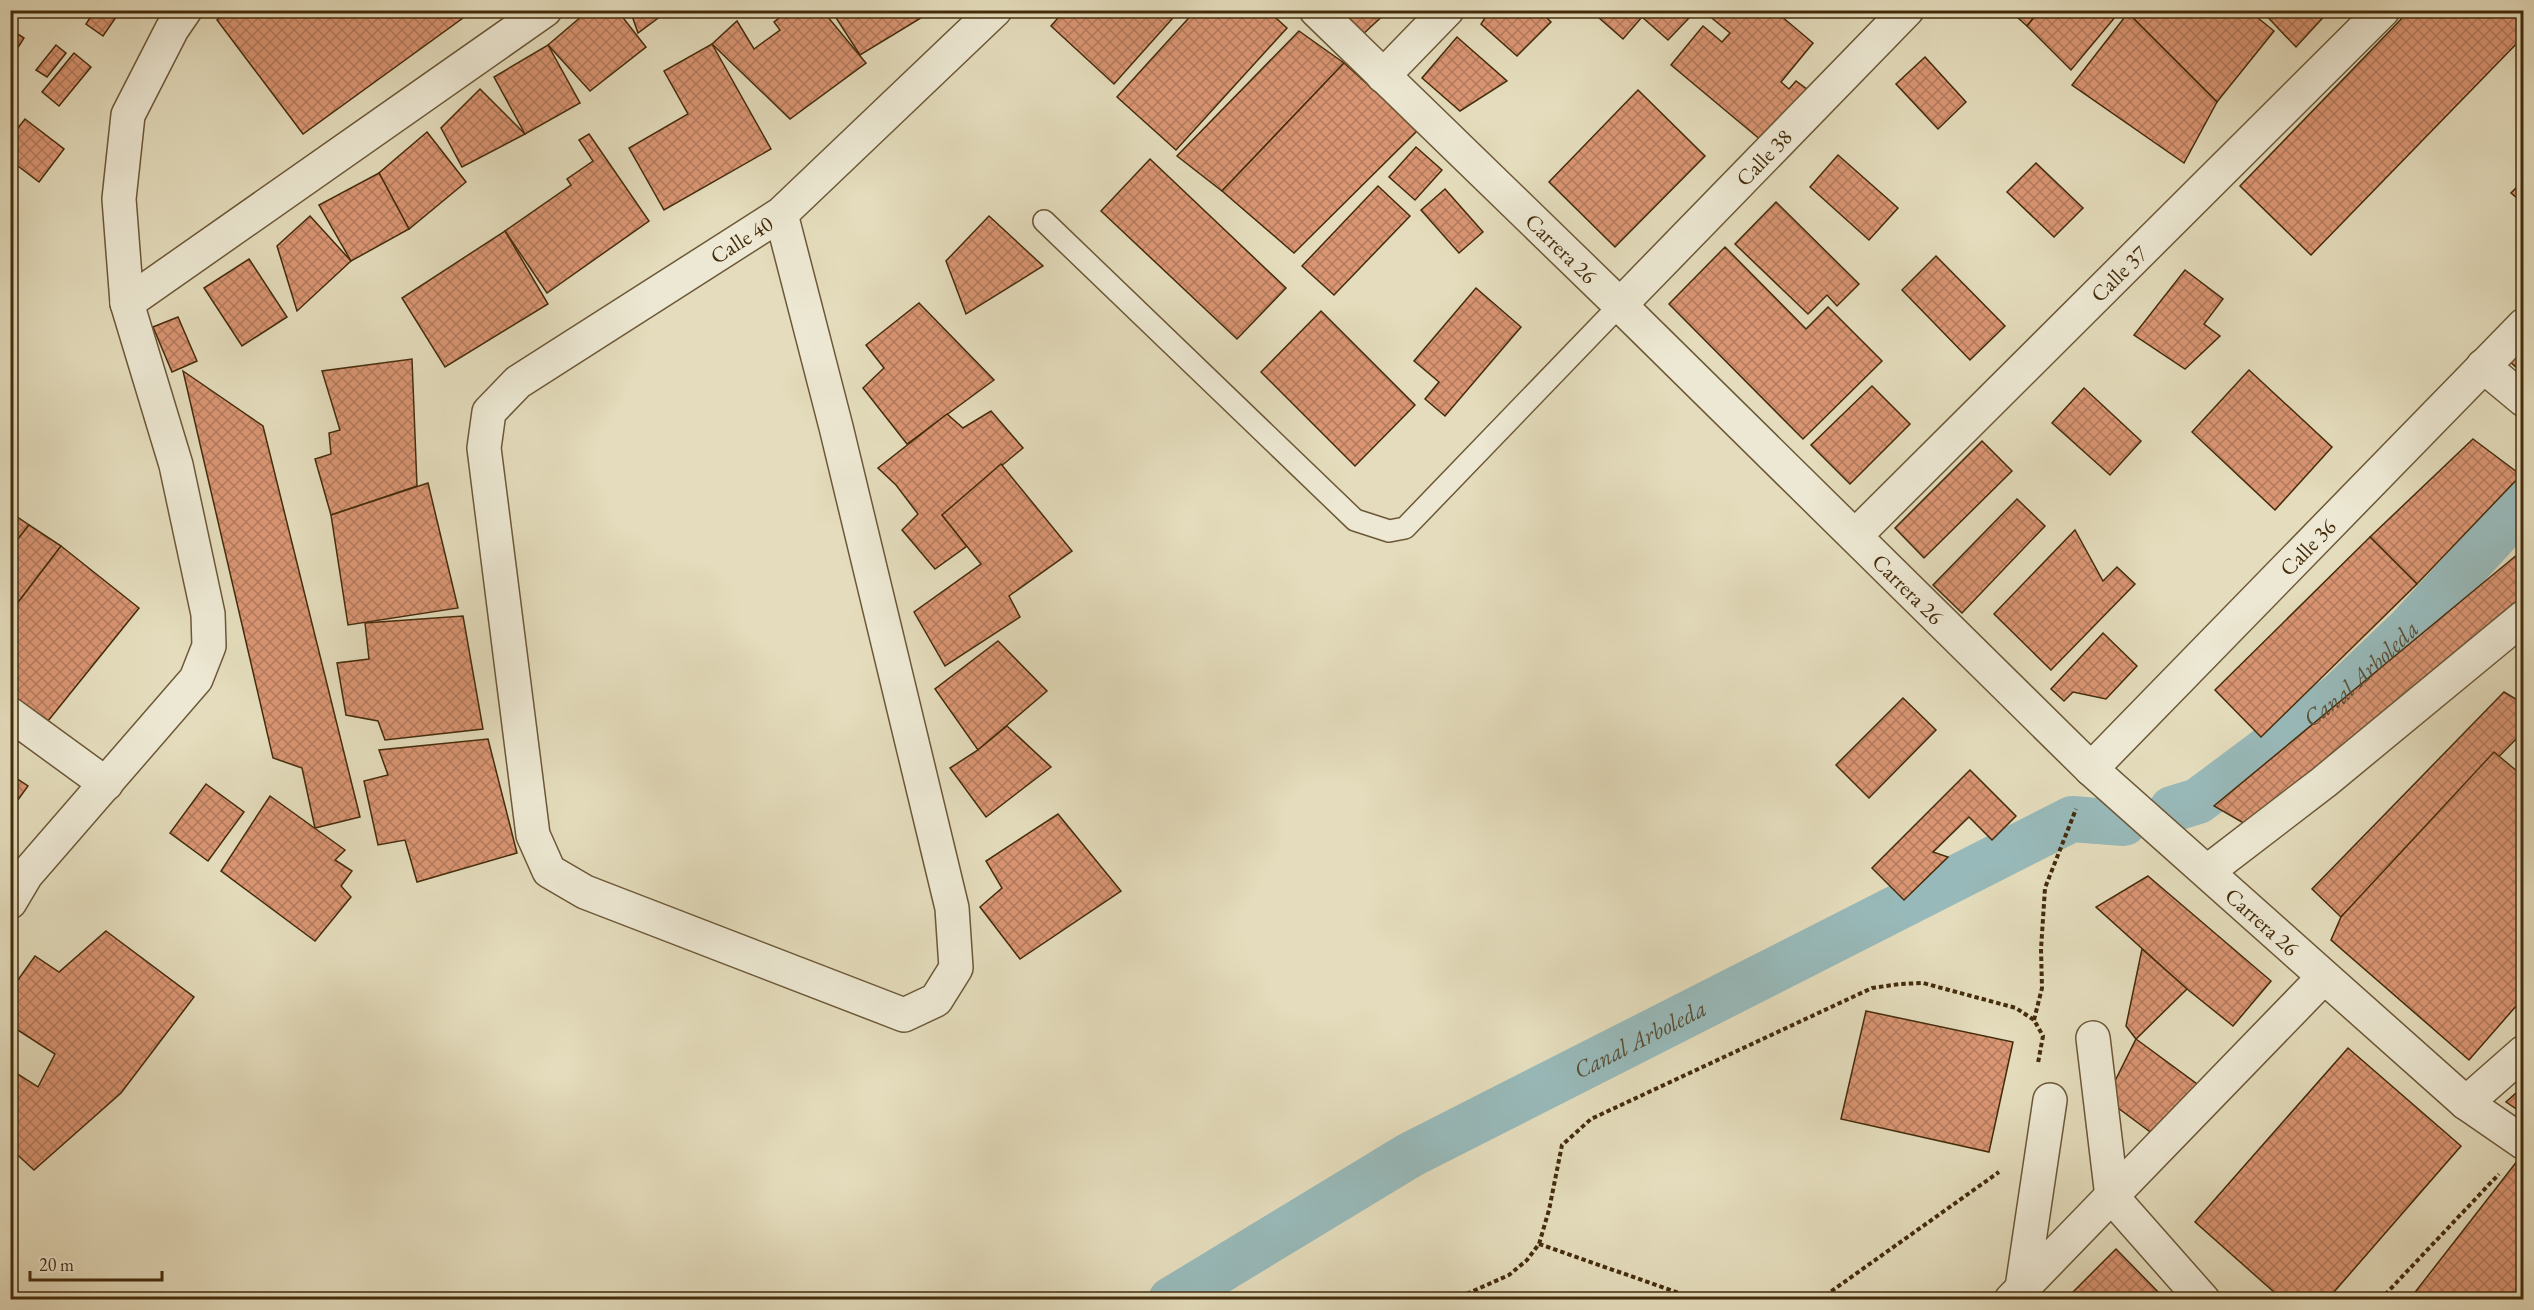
<svg xmlns="http://www.w3.org/2000/svg" width="2534" height="1310" font-family="'EB Garamond',serif">
<defs>
<pattern id="building-cross-hatch" width="8" height="8" patternUnits="userSpaceOnUse" patternTransform="scale(1.5)"><rect width="8" height="8" fill="#da9573"/><path d="M0 0l8 8M0 8l8-8" fill="none" stroke="#b27a5d"/></pattern>
</defs>
<rect width="100%" height="100%" fill="#e4dcbc"/>
<filter id="stains"><feTurbulence type="fractalNoise" baseFrequency=".00333" numOctaves="4"/><feColorMatrix values="0 0 0 0 .2 0 0 0 0 .09 0 0 0 0 .02 0 0 0 .5 -.17"/></filter>
<radialGradient id="worn" r=".72"><stop offset=".6" stop-color="#630" stop-opacity="0"/><stop offset="1" stop-color="#630" stop-opacity=".3"/></radialGradient>
<g fill="none" stroke-linecap="round" stroke-linejoin="round">
<g stroke="#98b9b9" stroke-width="46">
<path id="s1" d="M2172,809L2198,801L2340,695L2408,630L2524,504"/>
<path id="s2" d="M1171,1300L1410,1155L2072,819L2124,823"/>
</g>
</g>
<g fill="url(#building-cross-hatch)" stroke="#442c0b" stroke-width="1.5">
<path d="M95,10H121L103,36L86,24Z"/>
<path d="M231,10H474L303,134L217,20Z"/>
<path d="M589,10H617L646,47L590,91L548,45Z"/>
<path d="M630,10H669L638,33Z"/>
<path d="M790,10H822L866,63L790,119L712,44L737,21L754,49L780,30L774,22Z"/>
<path d="M831,10H934L860,55Z"/>
<path d="M1065,10H1180L1114,84L1051,26Z"/>
<path d="M1196,10H1267L1287,28L1176,150L1117,97Z"/>
<path d="M1332,10H1389L1362,35Z"/>
<path d="M1490,10H1539L1551,22L1517,56L1481,24Z"/>
<path d="M1590,10H1681L1689,18L1668,40L1642,17L1623,39Z"/>
<path d="M1709,10H1774L1813,43L1781,82L1789,89L1796,81L1812,93L1768,146L1671,65L1703,26L1722,42L1730,33L1707,14Z"/>
<path d="M2009,10H2040L2027,26Z"/>
<path d="M2040,10H2121L2071,70L2027,26Z"/>
<path d="M2130,10H2248L2274,31L2217,102L2128,13Z"/>
<path d="M2261,10H2330L2296,47Z"/>
<path d="M2410,10H2524V36L2311,255L2240,186Z"/>
<path d="M2128,13L2217,102L2184,163L2072,85Z"/>
<path d="M10,29L24,38L10,60Z"/>
<path d="M1299,31L1344,63L1222,191L1177,156Z"/>
<path d="M1457,37L1507,81L1460,111L1422,78Z"/>
<path d="M712,44L771,149L664,210L629,148L688,114L664,71Z"/>
<path d="M56,45L66,53L47,77L36,70Z"/>
<path d="M548,45L580,103L525,134L494,77Z"/>
<path d="M74,53L91,67L59,106L42,92Z"/>
<path d="M1925,57L1966,102L1938,129L1896,84Z"/>
<path d="M1344,63L1418,130L1294,253L1222,191Z"/>
<path d="M480,89L525,134L462,167L441,128Z"/>
<path d="M1638,90L1705,156L1615,247L1549,182Z"/>
<path d="M25,119L64,149L39,182L10,160V138Z"/>
<path d="M427,132L466,182L409,229L379,173Z"/>
<path d="M589,134L649,221L547,293L505,231L571,185L567,179L593,161L579,140Z"/>
<path d="M1416,147L1442,170L1415,200L1389,177Z"/>
<path d="M1838,155L1898,208L1869,240L1810,187Z"/>
<path d="M1150,159L1286,288L1237,339L1101,211Z"/>
<path d="M2036,163L2083,208L2054,237L2007,192Z"/>
<path d="M379,173L409,229L351,261L319,205Z"/>
<path d="M2524,180V204L2511,193Z"/>
<path d="M1378,186L1410,216L1334,295L1302,266Z"/>
<path d="M1445,189L1483,232L1459,253L1421,210Z"/>
<path d="M1776,202L1859,284L1837,306L1827,295L1808,314L1735,244Z"/>
<path d="M310,216L351,261L297,311L277,246Z"/>
<path d="M989,216L1043,266L966,314L946,261Z"/>
<path d="M505,231L548,304L445,367L402,298Z"/>
<path d="M1725,247L1806,329L1828,307L1882,361L1803,439L1669,304Z"/>
<path d="M1936,256L2005,326L1970,360L1902,290Z"/>
<path d="M249,259L287,317L242,346L204,288Z"/>
<path d="M2185,270L2223,299L2204,324L2220,336L2185,369L2134,335Z"/>
<path d="M1476,288L1521,327L1445,416L1425,399L1439,382L1414,361Z"/>
<path d="M919,303L994,380L907,444L863,388L884,368L866,345Z"/>
<path d="M1321,311L1415,405L1355,466L1261,372Z"/>
<path d="M178,317L197,361L172,372L153,327Z"/>
<path d="M2524,345V374L2509,361Z"/>
<path d="M412,359L417,486L331,515L315,459L331,454L329,433L340,430L322,371Z"/>
<path d="M2249,370L2332,447L2275,510L2192,432Z"/>
<path d="M183,371L263,426L360,817L315,828L302,768L273,758Z"/>
<path d="M1872,386L1910,424L1850,484L1811,445Z"/>
<path d="M2084,388L2141,441L2110,475L2052,423Z"/>
<path d="M991,411L1023,448L942,515L967,546L935,569L902,530L918,514L896,485L878,468L947,414L963,428Z"/>
<path d="M2473,439L2521,475L2417,584L2370,537Z"/>
<path d="M1982,441L2012,471L1924,558L1895,528Z"/>
<path d="M1001,464L1072,551L1009,596L1020,617L945,666L914,612L981,564L942,515Z"/>
<path d="M428,483L458,608L348,625L331,515Z"/>
<path d="M2017,499L2045,526L1962,613L1933,585Z"/>
<path d="M10,512L29,525L10,549Z"/>
<path d="M29,525L61,546L10,613V549Z"/>
<path d="M2075,530L2103,581L2117,567L2135,584L2051,670L1994,614Z"/>
<path d="M2370,537L2417,584L2261,737L2215,690Z"/>
<path d="M61,546L139,608L48,721L10,694V613Z"/>
<path d="M2524,549V599L2254,829L2214,806Z"/>
<path d="M463,616L483,729L385,740L378,721L346,715L337,663L369,659L365,623Z"/>
<path d="M2103,633L2137,666L2106,699L2073,692L2064,701L2051,689Z"/>
<path d="M998,641L1047,691L978,750L935,689Z"/>
<path d="M2504,692L2524,704V731L2341,917L2312,889Z"/>
<path d="M1903,698L1936,730L1869,798L1836,765Z"/>
<path d="M1007,726L1051,767L986,817L950,768L978,750Z"/>
<path d="M488,739L517,853L417,882L405,840L378,845L364,781L388,775L379,750Z"/>
<path d="M2494,752L2524,777V997L2469,1060L2331,940L2341,917Z"/>
<path d="M1970,770L2016,816L1992,840L1969,817L1933,852L1948,857L1904,900L1872,868Z"/>
<path d="M10,774L28,786L10,811Z"/>
<path d="M206,784L244,812L208,861L170,833Z"/>
<path d="M270,796L345,850L335,860L352,871L341,886L351,897L315,941L221,871Z"/>
<path d="M1058,814L1121,891L1020,959L980,907L1002,888L986,861Z"/>
<path d="M2148,876L2271,981L2233,1026L2187,989L2096,907Z"/>
<path d="M106,931L194,997L121,1093L34,1170L10,1148V1069L38,1087L55,1054L10,1025V991L35,956L59,972Z"/>
<path d="M2142,949L2187,989L2136,1039L2126,1026Z"/>
<path d="M1866,1011L2013,1042L1989,1152L1841,1119Z"/>
<path d="M2136,1039L2197,1084L2157,1137L2106,1099Z"/>
<path d="M2348,1048L2461,1146L2327,1300H2283L2195,1222Z"/>
<path d="M2524,1086V1114L2506,1102Z"/>
<path d="M2518,1160L2524,1163V1300H2409Z"/>
<path d="M2116,1249L2166,1300H2065Z"/>
</g>
<g fill="none" stroke-linecap="round" stroke-linejoin="round">
<defs>
<path id="service" d="M1044,221L1355,520L1389,531L1405,528L1620,305"/>
<g id="minor">
<path id="s3" d="M1316,10L1620,305L2091,769L2466,1103L2524,1143"/>
<path d="M1383,76L1447,10"/>
<path id="s4" d="M781,214L836,427L952,908L956,968L936,1000L904,1015L585,892L549,871L533,835L484,448L489,412L518,382L781,214L995,10"/>
<path d="M127,303L545,10"/>
<path id="s5" d="M1620,305L1907,10"/>
<path d="M2483,366L2524,400"/>
<path id="s6" d="M1855,536L2383,10"/>
<path d="M10,714L106,784"/>
<path id="s7" d="M2091,769L2524,325"/>
<path d="M2208,871L2324,782L2524,617"/>
<path d="M10,902L26,875L196,679L209,646L208,614L176,465L127,303L119,199L128,115L172,29L185,10"/>
<path d="M2093,1038L2112,1197L2203,1300"/>
<path d="M2466,1103L2524,1052"/>
<path d="M2022,1288L2050,1100"/>
<path d="M2011,1300L2323,978"/>
</g>
</defs>
<use href="#service" stroke="#6c5837" stroke-width="24"/>
<use href="#minor" stroke="#6c5837" stroke-width="36"/>
<g stroke="#442c0b" stroke-width="4" stroke-dasharray="4.5 3" stroke-linecap="butt">
<path d="M2034,1020L2042,988L2041,949L2045,888L2076,809"/>
<path d="M1539,1244L1699,1300"/>
<path d="M1453,1300L1509,1275L1527,1260L1539,1244L1549,1210L1562,1145L1591,1119L1872,988L1900,984L1923,983L2016,1008L2034,1020L2043,1036L2038,1063"/>
<path d="M1819,1300L1999,1172"/>
<path d="M2380,1300L2499,1174"/>
</g>
<use href="#service" stroke="#ede8d3" stroke-width="21"/>
<use href="#minor" stroke="#ede8d3" stroke-width="33"/>
</g>
<g text-anchor="middle" dominant-baseline="central" stroke-width="6" stroke-linejoin="round" paint-order="stroke">
<g font-size="22" fill="#442c0b" stroke="#ede8d3">
<text stroke="none"><textPath href="#s5" startOffset="206">Calle 38</textPath></text>
<text stroke="none"><textPath href="#s4" startOffset="2004">Calle 40</textPath></text>
<text stroke="none"><textPath href="#s3" startOffset="342">Carrera 26</textPath></text>
<text stroke="none"><textPath href="#s6" startOffset="372">Calle 37</textPath></text>
<text stroke="none"><textPath href="#s7" startOffset="310">Calle 36</textPath></text>
<text stroke="none"><textPath href="#s3" startOffset="828">Carrera 26</textPath></text>
<text stroke="none"><textPath href="#s3" startOffset="1314">Carrera 26</textPath></text>
</g>
<g font-size="24" font-style="italic" fill="#594f36" stroke="#ede8d3">
<text stroke="none"><textPath href="#s1" startOffset="234">Canal Arboleda</textPath></text>
<text stroke="none"><textPath href="#s2" startOffset="537">Canal Arboleda</textPath></text>
</g>
</g>
<rect width="2534" height="1310" fill="none" stroke="#e4dcbc" stroke-width="36"/>
<rect x="12" y="12" width="2510" height="1286" fill="none" stroke="#442c0b" stroke-width="3"/>
<rect x="18" y="18" width="2498" height="1274" fill="none" stroke="#442c0b" stroke-width="1.5"/>
<path d="M30 1271v9h132v-9" fill="none" stroke="#442c0b" stroke-width="3"/>
<text x="39" y="1271" font-size="18" fill="#442c0b" stroke="#ede8d3" stroke-width="4.5" paint-order="stroke">20 m</text>
<rect width="100%" height="100%" filter="url(#stains)"/>
<rect width="100%" height="100%" fill="url(#worn)"/>
</svg>
